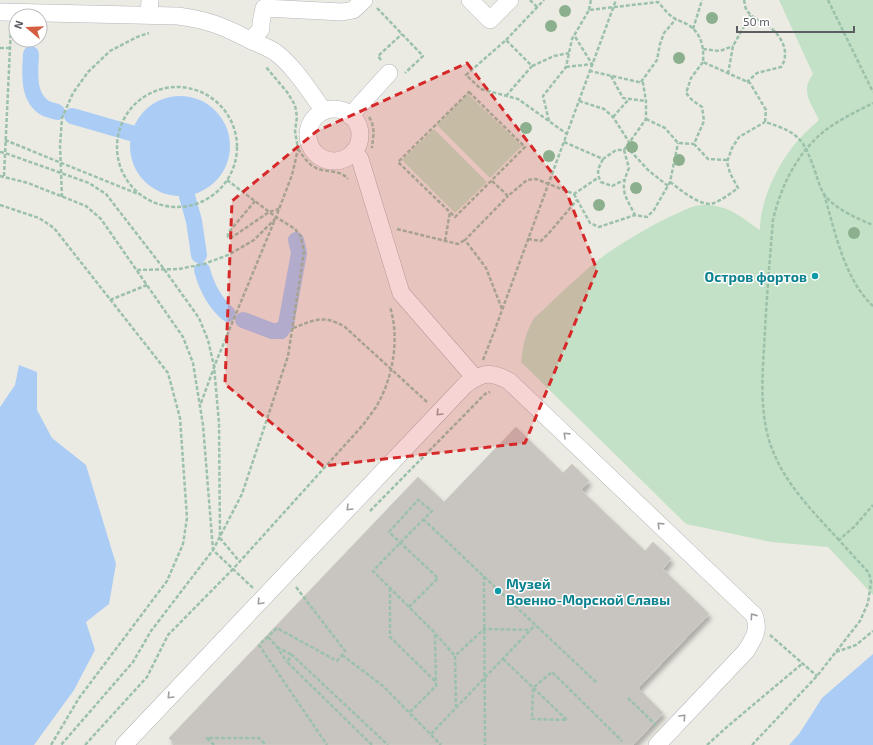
<svg xmlns="http://www.w3.org/2000/svg" width="873" height="745" font-family="'Exo 2',sans-serif">
<defs>
<filter id="shadow"><feDropShadow dx="2.5" dy="4.5" stdDeviation="2" flood-color="#0004"/></filter>
</defs>
<rect width="100%" height="100%" fill="#ecebe3"/>
<g fill="#c2e1c6">
<path d="M779,0H873V595L828,547L771,542L686,524L521,362C523,345 525,334 534,318C559,296 582,271 609,252C628,239 649,227 669,217C681,212 693,204 706,205C732,206 741,218 760,230C760,203 775,170 791,149C799,138 809,129 819,120C811,102 800,92 813,74Z"/>
<path d="M468,94L522,146L490,178L437,125Z"/>
<path d="M434,129L487,182L455,213L402,160Z"/>
</g>
<g fill="#abccf5">
<circle cx="180" cy="146" r="50"/>
<path d="M19,365L37,372V410L52,438L86,465L116,564L109,604L86,622L95,650L74,690L34,745H0V407L15,385Z"/>
<path d="M873,654V745H789L799,734L822,698Z"/>
</g>
<g fill="none" stroke-linecap="round" stroke-linejoin="round">
<g stroke="#abccf5" stroke-width="16">
<path d="M31,54C30,72 27,97 45,108C49,110 54,111 57,112"/>
<path d="M72,116L131,133"/>
<path d="M187,196L194,221L199,255"/>
<path d="M202,270C207,288 214,302 228,314"/>
<path d="M243,320L272,331H281L286,324L299,253L296,240"/>
</g>
</g>
<path fill="#c8c5c0" stroke="#d0cdc2" filter="url(#shadow)" d="M516,427L563,473L572,464L589,481L581,490L645,551L653,542L671,559L663,569L709,614L638,688L663,713L633,745H176L169,738L418,477L444,502Z"/>
<g fill="none" stroke-linecap="round" stroke-linejoin="round">
<defs>
<g id="minor">
<path d="M470,0L490,20L510,0"/>
<path d="M0,12L178,16C208,20 223,26 250,40C258,44 268,47 275,52C295,67 309,91 324,111"/>
<path d="M149,15L150,0"/>
<path d="M251,40L261,29V23L264,8L342,12L353,10L364,0"/>
<circle cx="334" cy="135" r="26"/>
<path d="M350,116L389,73"/>
<path d="M354,151L360,159L401,293L475,378"/>
<path d="M124,745L465,385C483,372 490,371 509,381L754,615C760,630 754,638 746,651L657,745"/>
</g>
</defs>
<use href="#minor" stroke="#b3b5b9" stroke-width="18"/>
<g stroke="#9cc1ab" stroke-width="2.5" stroke-dasharray="4 2" stroke-linecap="butt">
<path d="M530,0L537,7"/>
<path d="M744,0C745,4 745,9 748,12C754,19 764,23 771,28C783,38 790,54 781,67L757,73L747,82"/>
<path d="M828,0L873,92"/>
<path d="M377,8L423,56L405,73"/>
<path d="M589,10L591,0"/>
<path d="M693,29L702,0"/>
<path d="M506,40L544,0"/>
<path d="M0,48H10"/>
<path d="M703,49L720,51L733,46"/>
<path d="M381,60L378,56L402,34"/>
<path d="M703,62L691,78L686,93L692,100L702,107L704,121L694,144L708,159L728,160"/>
<path d="M532,66L554,56L569,53"/>
<path d="M566,67L592,64L574,35"/>
<path d="M728,74L733,46L751,14"/>
<path d="M611,76L623,98L646,101"/>
<path d="M641,82L657,60L660,44L664,33L676,19"/>
<circle cx="177" cy="147" r="60"/>
<path d="M469,92L525,147L455,217L398,162Z"/>
<path d="M506,96L532,66L506,40L466,75L481,89L518,99L567,134"/>
<path d="M579,101L604,109L613,117L629,142"/>
<path d="M369,117C376,128 373,136 372,148"/>
<path d="M613,117L629,99"/>
<path d="M646,119L665,128L678,143L694,144"/>
<path d="M549,121L543,96L566,67L572,39L589,10L658,2C662,6 666,12 671,16C676,20 684,22 690,26C702,35 704,48 703,62L750,83L766,110L765,122C801,133 804,140 816,174C818,180 820,188 824,194C833,208 858,219 873,225"/>
<path d="M5,140L138,194"/>
<path d="M564,142L603,159L616,150H624L646,119V101L643,83L590,71"/>
<path d="M626,146L648,170L668,186"/>
<path d="M298,149C303,156 308,164 316,168C326,173 340,169 348,179"/>
<path d="M624,150L629,168C619,191 625,195 635,215L647,217L654,210L670,182L678,143"/>
<path d="M0,152L5,153L89,183L106,194L164,269L199,318L208,340L214,366L219,423L220,538L239,561"/>
<path d="M603,159C598,169 596,172 601,182L612,186L624,180"/>
<path d="M0,176L28,183L86,206L101,219L183,337L193,363L203,425L213,550L151,631L133,662L61,745"/>
<path d="M4,176L11,27"/>
<path d="M227,180L276,217L295,229L301,237L304,252L288,356L242,494L213,550L253,588"/>
<path d="M492,181L508,196L527,180L536,179L574,194L599,177"/>
<path d="M670,182C680,189 701,208 714,203C722,200 731,193 738,188L730,173L727,162L732,148L739,137L765,122"/>
<path d="M574,194L590,223L599,227L635,215"/>
<path d="M824,194C835,231 844,279 873,306"/>
<path d="M62,197L60,146L62,118L73,93L88,72L110,51L137,37L149,33"/>
<path d="M255,201L228,233V237L231,238L269,212L279,209"/>
<path d="M0,205L39,218L54,228L168,373L180,418L187,518L183,544L167,581L79,698L51,745"/>
<path d="M397,229L458,244L465,240"/>
<path d="M528,239L541,241L549,233L577,200"/>
<path d="M445,241L450,212"/>
<path d="M137,270L179,269L204,264L228,255L254,240L275,219"/>
<path d="M110,300L147,285"/>
<path d="M502,309L486,268L465,240L508,196"/>
<path d="M293,328C315,320 323,314 345,327L427,402"/>
<path d="M483,360L494,332L616,0"/>
<path d="M201,403L216,362L276,217L292,175L298,149L295,131L297,117L295,105L287,92L266,67"/>
<path d="M370,511L485,394L490,392"/>
<path d="M423,519L597,683"/>
<path d="M839,540C816,515 789,488 775,456C757,417 763,371 765,330C767,293 770,257 773,220C781,185 798,151 827,129C841,119 857,111 873,103"/>
<path d="M484,576L485,745"/>
<path d="M296,587L345,651L337,661L277,628L259,645L327,745"/>
<path d="M390,588V637L436,682"/>
<path d="M409,607L438,578L389,532L418,500L432,511C412,531 392,551 373,571L435,633L455,656"/>
<path d="M770,635L817,676"/>
<path d="M268,637L277,647L287,662"/>
<path d="M277,647L292,655"/>
<path d="M836,652L856,645L873,631"/>
<path d="M342,655L383,686L441,745"/>
<path d="M503,659L567,720L532,719L533,688L552,672L622,741"/>
<path d="M628,698L656,725"/>
<path d="M456,708L455,656L484,629L531,630"/>
<path d="M410,712L436,686L435,634"/>
<path d="M431,734L535,625"/>
<path d="M85,745L147,677L168,635L233,569L363,425C367,419 372,413 376,407C393,379 400,338 390,307"/>
<path d="M214,745L207,738H259L266,745"/>
<path d="M372,745L287,662L292,655L388,745"/>
<path d="M707,745L728,726L803,663"/>
<path d="M752,745L817,676L860,621L868,603L871,582L869,573L839,540L855,526L873,505"/>
</g>
<use href="#minor" stroke="#fff" stroke-width="17"/>
</g>
<g fill="#8caf8e">
<circle cx="565" cy="11" r="6"/>
<circle cx="712" cy="18" r="6"/>
<circle cx="551" cy="26" r="6"/>
<circle cx="679" cy="58" r="6"/>
<circle cx="526" cy="128" r="6"/>
<circle cx="632" cy="147" r="6"/>
<circle cx="549" cy="156" r="6"/>
<circle cx="679" cy="160" r="6"/>
<circle cx="636" cy="188" r="6"/>
<circle cx="599" cy="205" r="6"/>
<circle cx="854" cy="233" r="6"/>
</g>
<defs><path id="oneway-chevron" d="M-2-3.5L2.5 0L-2 3.5" fill="none" stroke-width="1.6" stroke-linecap="round" stroke-linejoin="round"/></defs>
<g stroke="#9d9ea1">
<use href="#oneway-chevron" transform="translate(439 413) rotate(134)"/>
<use href="#oneway-chevron" transform="translate(566 435) rotate(-136)"/>
<use href="#oneway-chevron" transform="translate(349 508) rotate(134)"/>
<use href="#oneway-chevron" transform="translate(660 525) rotate(-136)"/>
<use href="#oneway-chevron" transform="translate(260 602) rotate(133)"/>
<use href="#oneway-chevron" transform="translate(753 616) rotate(-125)"/>
<use href="#oneway-chevron" transform="translate(170 696) rotate(134)"/>
<use href="#oneway-chevron" transform="translate(683 717) rotate(-47)"/>
</g>
<path fill="#d62828" fill-opacity="0.2" stroke="#d62828" stroke-width="3" stroke-dasharray="8 5" stroke-linejoin="round" d="M467,63L566,191L597,270L525,443L323,466L225,384L232,201L317,131Z"/>
<g fill="#0f9aa8" stroke="#fff" stroke-width="1.5">
<circle cx="815" cy="276" r="4"/>
<circle cx="498" cy="591" r="4"/>
</g>
<g text-anchor="middle" dominant-baseline="central" stroke-width="3" stroke-linejoin="round" paint-order="stroke">
<g font-size="14" font-weight="bold" fill="#0d838f" stroke="#fff" text-anchor="end">
<text x="807" y="276">Остров фортов</text>
<text x="506" y="583" text-anchor="start">Музей<tspan x="506" dy="16">Военно-Морской Славы</tspan></text>
</g>
</g>
<g transform="translate(28 28) rotate(289)"><circle r="19" fill="#ffffff" stroke="#bdbec0"/>
<path d="M0-3L7 15L0 10L-7 15Z" fill="#d55d41"/>
<text y="-6" font-size="11" font-weight="bold" text-anchor="middle" fill="#5b5d62">N</text>
</g>
<path d="M737 26v6h117v-6" fill="none" stroke="#5b5d62" stroke-width="2"/>
<text x="743" y="26" font-size="12" fill="#5b5d62" stroke="#ffffff" stroke-width="3" paint-order="stroke">50 m</text>
</svg>
